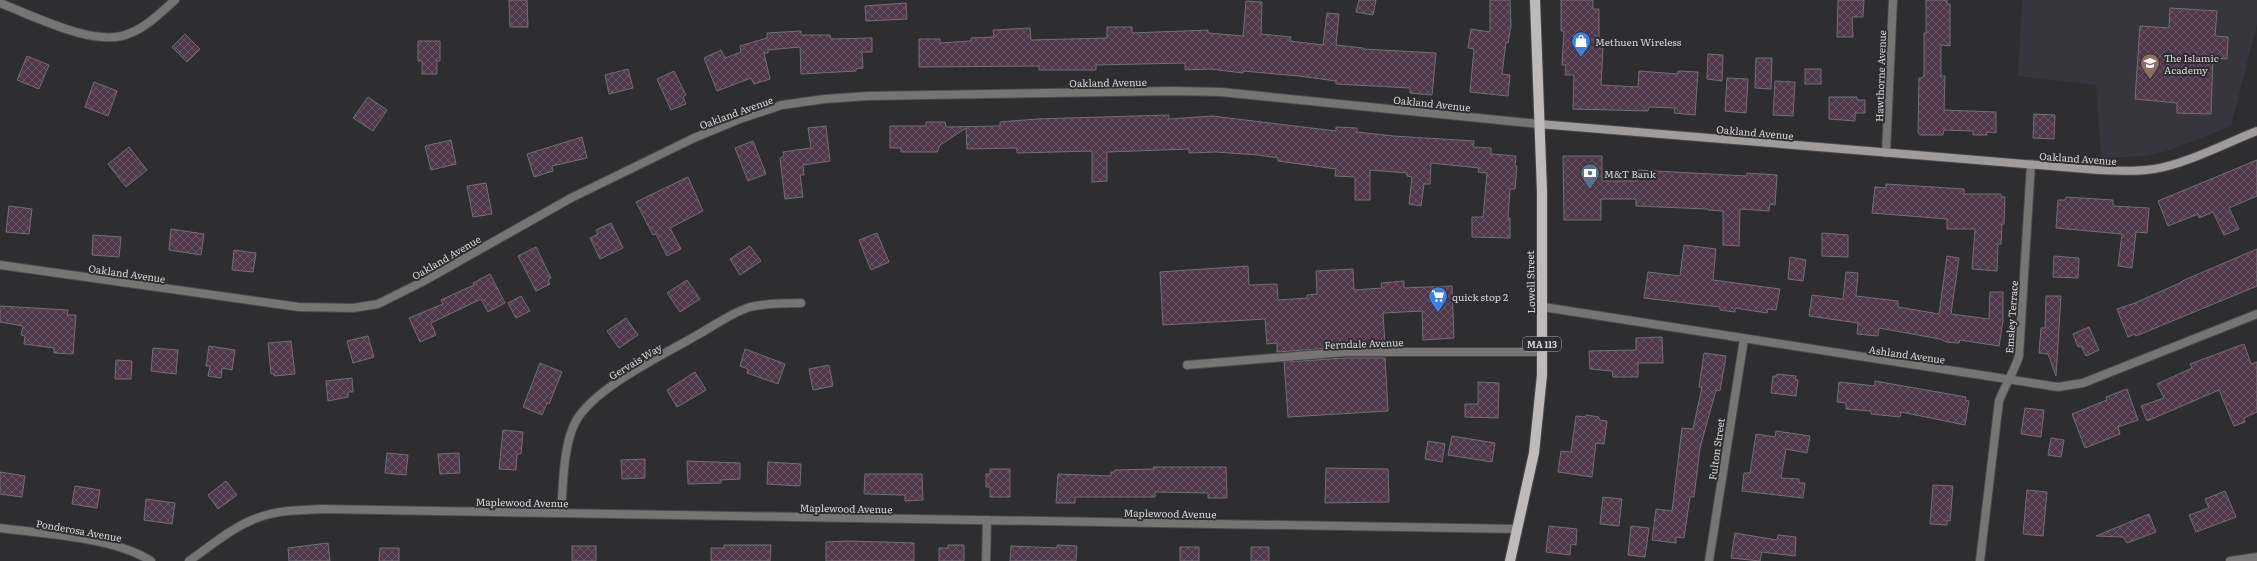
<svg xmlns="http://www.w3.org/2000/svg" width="2257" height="561" font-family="Literata,serif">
<defs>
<pattern id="building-cross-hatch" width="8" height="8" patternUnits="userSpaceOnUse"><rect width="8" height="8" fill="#4e384a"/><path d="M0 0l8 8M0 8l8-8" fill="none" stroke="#675464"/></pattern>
</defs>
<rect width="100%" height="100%" fill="#2e2e31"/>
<path fill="#37363f" d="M2022,0H2257V24L2231,126L2167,151L2146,156L2101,158L2096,85L2018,76Z"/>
<g fill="url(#building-cross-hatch)" stroke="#726f72">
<path d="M509,0H527L528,27H510Z"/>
<path d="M1359,0H1376L1373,15L1356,12Z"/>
<path d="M1490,0H1510L1511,26L1508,43L1506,42L1502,74L1510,75L1508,96L1470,92L1474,49L1468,48L1471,29L1490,32Z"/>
<path d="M1561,0H1593V9H1599V47H1603L1601,85L1638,87L1639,71L1678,74V71L1698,72L1695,115L1674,113L1675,108L1649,107L1648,111L1573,109L1574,75H1565L1566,65H1562L1564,31H1561Z"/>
<path d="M1838,0H1864L1863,17H1852L1853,37H1837Z"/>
<path d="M1926,0H1947V4H1950V46L1941,45V76H1945L1944,110L1996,112V133L1987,132V135H1973V131L1944,130L1943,135H1920L1918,132L1919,78H1922L1924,75V33H1926Z"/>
<path d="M1246,1L1262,2L1261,34L1291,37L1290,41L1323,45L1327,13L1339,14L1336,45L1363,48V49L1436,53L1432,95L1410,93V88L1336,84V81L1299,76L1243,71V73L1210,69L1185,70V63L1096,65V70H1039V66L919,67V39H940V43L971,41V38L994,37L993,30L1030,28L1031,40L1107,38V27H1132V33L1208,30V33L1243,36Z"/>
<path d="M906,3L907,19L866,21L865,6Z"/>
<path d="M2170,8L2217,11L2215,36L2228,37L2227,59L2213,58L2211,114L2177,113V103L2135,99L2140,26L2169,28Z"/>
<path d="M801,31V35H830L831,39L872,38V52H862L863,68L856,69V71L801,74L800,47L768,50V53H764L770,79L754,84L751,78L717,91L704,58L721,50L725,58L741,52L740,46L767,38V33Z"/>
<path d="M185,34L200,49L187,62L172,47Z"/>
<path d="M418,41H440V61H437V74H422V61H418Z"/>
<path d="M1708,54L1723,55L1722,81L1707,79Z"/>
<path d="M27,56L49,65L39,89L17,80Z"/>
<path d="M1756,58H1772L1771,89L1755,88Z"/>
<path d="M628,69L633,88L609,94L605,75Z"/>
<rect x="1805" y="69" width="16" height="15"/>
<path d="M674,71L686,95L683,97L686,104L671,110L657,79Z"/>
<path d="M1727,78L1748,79L1746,113L1725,111Z"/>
<path d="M1775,81L1795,82L1793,116L1773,115Z"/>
<path d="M94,82L117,91L108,116L85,107Z"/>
<path d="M368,97L387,110L373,131L353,118Z"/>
<path d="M1829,97H1857V100H1865V113H1855V121L1829,119Z"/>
<path d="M2034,114L2055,115L2054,139L2033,138Z"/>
<path d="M1169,115V119L1212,116L1336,131V127L1357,128V132L1393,136L1474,141L1473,147L1491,148V154L1516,156L1515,166H1517L1515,189H1510L1508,218H1510V238L1472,237V217H1483L1487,173L1478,172L1479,168L1431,163L1430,184H1424L1421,206L1409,204L1412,177L1407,176V173L1370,170V200H1355V177L1335,176L1336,169L1278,161V158L1258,155L1216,152L1189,153V149L1107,152V181L1092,182V151L1017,153V148L967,149L966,128L940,145L937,152H901V148H890V126H926V122H945L946,127L1000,126V122L1037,119Z"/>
<path d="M826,126L830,161L803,165L804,175H800L803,197L785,199L780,158L784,156L783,152L811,148L808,128Z"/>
<path d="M582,137L587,158L552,166L553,171L534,177L527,154Z"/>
<path d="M451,140L456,164L431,170L425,146Z"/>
<path d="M753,141L766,174L748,181L735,148Z"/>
<path d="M129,147L147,170L126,187L108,164Z"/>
<path d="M1563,156H1602V181H1637L1638,170L1747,176V173L1777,175L1775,205L1770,204L1769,211L1740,209L1739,246L1723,245V211L1708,210V209L1636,206V199H1601V220H1564Z"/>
<path d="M2257,160V196L2229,208L2239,229L2224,235L2213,212L2199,218L2198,214L2168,226L2158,201Z"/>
<path d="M688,177L703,211L670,228L681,249L667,256L656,234L653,235L636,202Z"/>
<path d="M486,183L492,214L473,217L467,186Z"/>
<path d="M1886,184L1964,189V194H2001V197H2005L2004,224H2002L2001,244H1998L1997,271L1972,269L1975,229H1947V219L1872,213L1875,187L1886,188Z"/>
<path d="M2066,197L2113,200V206L2149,208L2147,233L2136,232L2132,268L2118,266L2122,234L2056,228L2058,200H2065Z"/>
<path d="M9,206L32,209L29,234L6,232Z"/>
<path d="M611,223L623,248L600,259L590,238L598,234L596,230Z"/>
<path d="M171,229L204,234L201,255L169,250Z"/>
<path d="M877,233L889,262L871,270L859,240Z"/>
<path d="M1822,233L1848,235V257L1822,256Z"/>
<path d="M93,235L121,237L119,257L92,255Z"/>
<path d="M1684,245L1716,249L1713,280L1780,289L1776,310L1768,309L1767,313L1735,308V312L1720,310V307L1644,298L1648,272L1680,276Z"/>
<path d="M750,246L761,261L740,275L730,259Z"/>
<path d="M536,247L551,278L548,280L550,284L536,291L518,256Z"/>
<path d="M2257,249V286L2136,336L2135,334L2128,337L2117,309L2135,303L2182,282V281Z"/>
<path d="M234,250L256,253L253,272L232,270Z"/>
<path d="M1947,256L1959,258L1951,314L1989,319L1990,292H2003V321L1999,346L1960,340L1959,343L1946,342L1940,339L1879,328L1878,336L1857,334L1858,323L1809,316L1812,295L1843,299L1846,272L1858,273L1856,296L1898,301V307L1939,314Z"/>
<path d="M2054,256L2079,258L2078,278L2053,277Z"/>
<path d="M1790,257L1806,260L1803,281L1788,279Z"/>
<path d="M1248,266L1249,285L1277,284L1278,300L1307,298V295L1317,294L1316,271L1353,269L1354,290L1382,288L1381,283L1404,281V288L1452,286L1454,338L1423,340L1422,311L1383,313L1385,345L1384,346L1345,347L1277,352V343L1267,344L1265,319L1163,325L1160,272Z"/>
<path d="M490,274L505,303L488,312L481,299L431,323L436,335L420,342L409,318L443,304L441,300L474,285L473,283Z"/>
<path d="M687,280L700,299L680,312L667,293Z"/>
<path d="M521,296L530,311L516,318L508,303Z"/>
<path d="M2046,296H2061L2056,376L2048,354L2039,353L2041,328H2045Z"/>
<path d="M0,306L68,310L67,315H76L73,354L54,353V348L24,344L25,336L21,335L23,326L0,322Z"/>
<path d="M626,318L638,335L619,348L607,331Z"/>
<path d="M2089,327L2099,350L2086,356L2081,346L2078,347L2073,334Z"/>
<path d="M368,336L374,357L353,363L347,341Z"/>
<path d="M1662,337L1663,363H1638V377H1613L1612,371L1590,369L1589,351L1636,350V338Z"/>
<path d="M291,341L295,374L274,376V374H271L268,343Z"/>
<path d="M2244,344L2251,364L2257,362V412L2244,418L2245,422L2234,426L2219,390L2147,421L2141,406L2164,398L2157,384L2192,368L2190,364Z"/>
<path d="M209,346L235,350L232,370L222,368L221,378L208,376L210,366H206Z"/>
<path d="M153,348L178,350L176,374L151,371Z"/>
<path d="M745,349L785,364L778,384L747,373L748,369L740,366Z"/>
<path d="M1704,353L1726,356L1720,391L1716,390L1700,448L1694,497H1690L1684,538L1676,537V543L1652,540L1656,509L1672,511L1682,428L1693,429L1702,387H1699Z"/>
<path d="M1345,358H1385L1388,411L1288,417L1284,362Z"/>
<path d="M116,360L132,361L131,379H115Z"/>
<path d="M540,363L562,372L549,404L547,403L542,415L523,407Z"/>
<path d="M829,365L833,386L813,390L809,369Z"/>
<path d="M695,372L706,390L677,407L667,390Z"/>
<path d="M1777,374L1796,376L1795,379L1798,380L1796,396L1771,393L1773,376H1777Z"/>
<path d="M352,378L353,392H348V397L328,401L326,381Z"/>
<path d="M1875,381L1966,397L1965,400L1969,401L1965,425L1901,412L1900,417L1871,414V411L1846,409V403L1837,402L1839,382L1875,386Z"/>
<path d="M1478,382L1499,383L1498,418L1465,417V404H1478Z"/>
<path d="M2127,389L2138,420L2118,427L2120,434L2085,448L2072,414L2107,400L2106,397Z"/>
<path d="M2025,408L2044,410L2041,437L2021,434Z"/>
<path d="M1586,415L1599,417V420L1607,421L1604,444L1596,443L1592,477L1558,472L1561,451L1571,452L1576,416L1586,417Z"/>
<path d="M503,430L523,432L521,454H517L516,470L499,469Z"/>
<path d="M1776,431L1810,436L1807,453L1786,449L1781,478L1799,479V483H1805L1803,498L1742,491L1744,473H1750L1756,434L1775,437Z"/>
<path d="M1452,436L1495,443L1492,462L1448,455Z"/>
<path d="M2051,438L2064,440L2061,457L2048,455Z"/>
<path d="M1428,441L1445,444L1442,462L1425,459Z"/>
<path d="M387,453L408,455L406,475L385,473Z"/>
<path d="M459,453L460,473L440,474L438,454Z"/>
<path d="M645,459V478L622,479L621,460Z"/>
<path d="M687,461L740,463V479L721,480V483L688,484Z"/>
<path d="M768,462L801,464L800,486L767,484Z"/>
<path d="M1153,467H1226L1227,498H1208V493L1155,492V497H1075V503H1056L1058,474L1111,476V472H1115V470L1154,469Z"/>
<path d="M1326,468L1388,469L1389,502L1325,503Z"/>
<path d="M990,469H1010V497H990V487H986V474H990Z"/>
<path d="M0,472L25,476L22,497L0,494Z"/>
<path d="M865,474H922L923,500L905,501V495H901L864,494Z"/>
<path d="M226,481L237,495L218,509L208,495Z"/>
<path d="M1933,485L1953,486L1950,521L1947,520V525L1930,524Z"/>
<path d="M75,486L100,490L97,508L72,504Z"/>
<path d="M2027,490L2047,492L2043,536L2023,534Z"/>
<path d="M2225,491L2236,517L2196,532L2189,515L2209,508L2205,499Z"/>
<path d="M1603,497L1622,499L1619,526L1600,524Z"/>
<path d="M146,499L175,503L172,524L144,520Z"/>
<path d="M2149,514L2156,532L2127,543L2123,537L2096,536Z"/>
<path d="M1549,526L1577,529L1576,545L1571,544L1570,555L1546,552Z"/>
<path d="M1631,526L1649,528L1645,557L1628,555Z"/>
<path d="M1735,533L1777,540L1778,535L1796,537L1795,556L1762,552L1760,561L1731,558Z"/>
<path d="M848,541L914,543V561H826V542Z"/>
<path d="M328,543L330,561H289L288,548Z"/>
<path d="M724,545H771L770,561H711V548H724Z"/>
<path d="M948,545H964V561H939V548H948Z"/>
<path d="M1057,545L1077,546L1076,561H1010L1011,546L1057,548Z"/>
<rect x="572" y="546" width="24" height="15"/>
<rect x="1180" y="547" width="19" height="14"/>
<rect x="1251" y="547" width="18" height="14"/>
<path d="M380,548H399V561H379Z"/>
</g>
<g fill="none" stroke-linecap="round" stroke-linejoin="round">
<defs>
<g id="street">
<path d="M0,3C32,15 95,48 128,34C147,27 160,13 175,0"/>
<path d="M1886,153L1893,0"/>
<path d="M0,265L299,307L353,308L378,304L424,281L571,198L694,138L740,119L782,105L825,99L868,96L1172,91L1221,92L1539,124"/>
<path d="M1543,307L2058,387L2083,383L2257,314"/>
<path d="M1187,365L1345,352H1542"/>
<path d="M561,513C563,487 563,444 576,421C595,387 665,354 699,334C715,325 733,312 750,307C767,303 784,303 801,303"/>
<path d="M0,528C44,534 114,537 151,561"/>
<path d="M189,561C212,545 236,524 263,516C282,510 302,510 321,509L1517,529"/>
<path d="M986,561L987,520"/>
<path d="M1709,561L1744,339"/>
<path d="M1980,561L1999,401C2005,385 2014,372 2019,356L2031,164"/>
<path d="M2230,561L2257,557"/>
</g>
<path id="secondary" d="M1539,124L2099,170C2117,171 2135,172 2154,169C2186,164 2226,143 2257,131"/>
<path id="primary" d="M1510,561L1534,453L1542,375V192L1535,0"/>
</defs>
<use href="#street" stroke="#49494c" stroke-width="10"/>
<use href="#secondary" stroke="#49494c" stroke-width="10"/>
<use href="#primary" stroke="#49494c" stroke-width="12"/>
<use href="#street" stroke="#777474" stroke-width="8"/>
<use href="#secondary" stroke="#a09c9c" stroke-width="8"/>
<use href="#primary" stroke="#bfbaba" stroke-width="10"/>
</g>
<defs>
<symbol id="shop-pin" viewBox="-11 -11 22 30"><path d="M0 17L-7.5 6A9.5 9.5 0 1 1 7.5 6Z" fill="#3f7fe0" stroke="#2e2e31"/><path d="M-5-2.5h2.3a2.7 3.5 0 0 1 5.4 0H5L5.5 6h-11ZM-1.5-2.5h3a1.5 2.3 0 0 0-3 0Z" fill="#fff"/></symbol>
<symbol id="school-pin" viewBox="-11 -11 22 30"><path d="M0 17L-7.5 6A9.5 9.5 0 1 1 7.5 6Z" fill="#8d6e63" stroke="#2e2e31"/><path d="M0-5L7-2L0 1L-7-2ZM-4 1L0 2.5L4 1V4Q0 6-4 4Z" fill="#fff"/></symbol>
<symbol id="bank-pin" viewBox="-11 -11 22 30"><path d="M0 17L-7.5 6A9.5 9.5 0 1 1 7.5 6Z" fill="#5c6f8a" stroke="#2e2e31"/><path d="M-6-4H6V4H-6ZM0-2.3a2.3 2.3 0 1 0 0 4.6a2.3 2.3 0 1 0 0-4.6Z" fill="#fff"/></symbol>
<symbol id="supermarket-pin" viewBox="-11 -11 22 30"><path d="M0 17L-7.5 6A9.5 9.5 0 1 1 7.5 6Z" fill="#3f7fe0" stroke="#2e2e31"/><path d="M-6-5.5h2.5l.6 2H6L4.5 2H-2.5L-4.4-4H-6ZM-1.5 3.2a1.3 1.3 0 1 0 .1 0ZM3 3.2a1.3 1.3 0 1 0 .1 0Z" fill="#fff"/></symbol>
</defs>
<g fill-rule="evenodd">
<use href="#shop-pin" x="1570" y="30" width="22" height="30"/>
<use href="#school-pin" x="2139" y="52" width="22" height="30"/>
<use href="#bank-pin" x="1579" y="162" width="22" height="30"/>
<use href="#supermarket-pin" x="1427" y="285" width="22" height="30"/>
</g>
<g text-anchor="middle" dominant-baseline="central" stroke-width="4" stroke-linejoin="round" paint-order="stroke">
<rect fill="#2e2e31" stroke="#a4a4a7" stroke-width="1" x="1523" y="337" width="38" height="14" rx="3"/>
<g font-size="9" font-weight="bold" fill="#d7d7da">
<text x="1542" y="344">MA 113</text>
</g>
<g font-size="10" fill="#d7d7da" stroke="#2e2e31" text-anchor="start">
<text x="1595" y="41">Methuen Wireless</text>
<text x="2164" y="57">The Islamic<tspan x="2164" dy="12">Academy</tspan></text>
<text x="1604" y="173">M&amp;T Bank</text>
<text x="1452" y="296">quick stop 2</text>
</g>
<g font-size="10" fill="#d7d7da" stroke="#2e2e31">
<text transform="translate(1880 76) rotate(-88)">Hawthorne Avenue</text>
<text transform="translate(1108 82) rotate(-1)">Oakland Avenue</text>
<text transform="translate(1432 103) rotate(6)">Oakland Avenue</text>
<text transform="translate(736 112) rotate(-20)">Oakland Avenue</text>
<text transform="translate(1755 132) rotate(5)">Oakland Avenue</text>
<text transform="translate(2078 158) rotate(4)">Oakland Avenue</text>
<text transform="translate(446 257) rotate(-30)">Oakland Avenue</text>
<text transform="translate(127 273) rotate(8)">Oakland Avenue</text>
<text transform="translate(1530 282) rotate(-91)">Lowell Street</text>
<text transform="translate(2011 317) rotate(-86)">Emsley Terrace</text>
<text transform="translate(1364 343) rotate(-2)">Ferndale Avenue</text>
<text transform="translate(1907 354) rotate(8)">Ashland Avenue</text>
<text transform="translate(635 361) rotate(-31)">Gervais Way</text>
<text transform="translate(1716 449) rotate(-82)">Fulton Street</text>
<text transform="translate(522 502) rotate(1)">Maplewood Avenue</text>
<text transform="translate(846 508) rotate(1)">Maplewood Avenue</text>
<text transform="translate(1170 513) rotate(1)">Maplewood Avenue</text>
<text transform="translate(79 530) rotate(10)">Ponderosa Avenue</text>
</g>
</g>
</svg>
